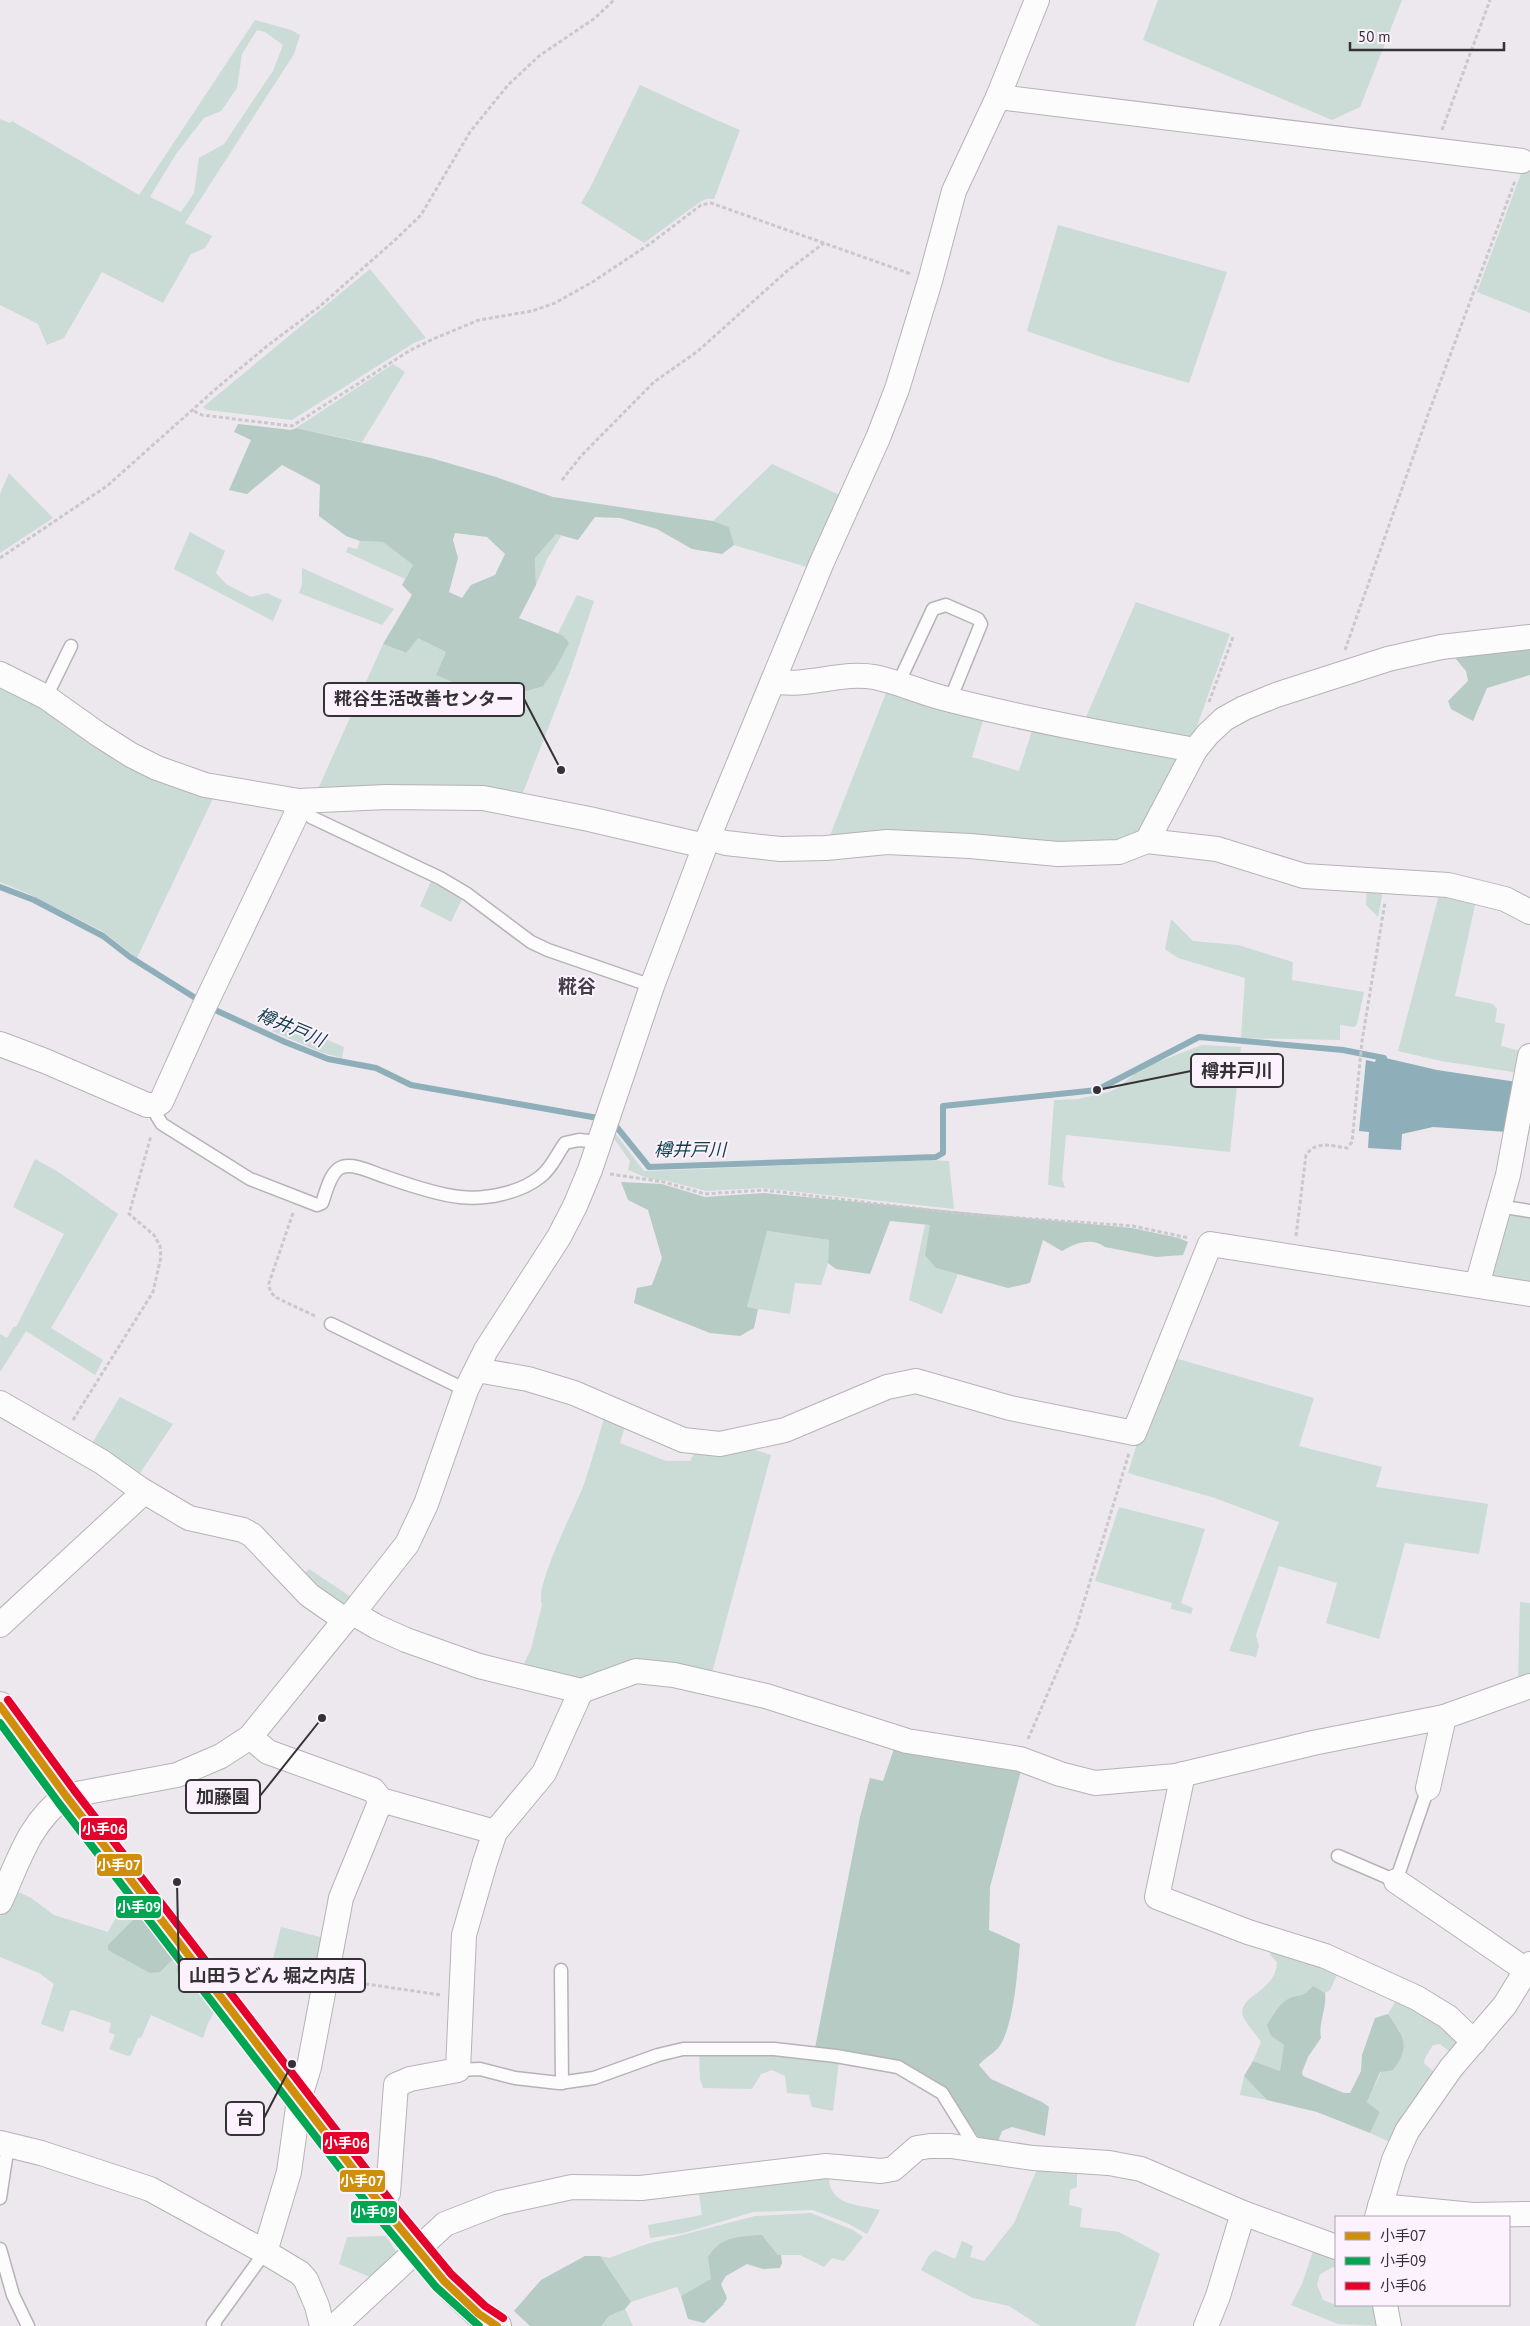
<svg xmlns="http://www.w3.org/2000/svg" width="1530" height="2326" font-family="'PT Sans','Noto Sans JP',sans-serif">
<rect width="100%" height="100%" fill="#ece8ee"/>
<g fill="#cbdbd5" fill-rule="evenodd">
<path d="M1158,0H1402L1360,107L1332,120L1143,40Z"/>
<path d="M255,20L291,30L300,35L294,54L185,223L212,236L205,248L191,254L163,303L102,272L64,338L47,345L38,324L0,305V119L10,123L12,121L139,195ZM257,30L265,32L283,45L273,71L224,144L199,158L194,193L181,212L150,197L176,154L204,118L221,111L237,88L242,54Z"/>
<path d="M640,85C674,100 706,116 740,130L714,199H706L700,202L644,243L581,203L590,188Z"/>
<path d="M1530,169V313L1477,292L1522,171Z"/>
<path d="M1058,225L1227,272L1189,383L1113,361L1027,331Z"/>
<path d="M370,269L426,338L414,343L292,420L207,410L203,407Z"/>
<path d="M393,364L405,372L362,442L296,428Z"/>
<path d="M772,464L842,496L810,568L734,545L729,527L713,521Z"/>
<path d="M9,473L53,518L0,553V494Z"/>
<path d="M190,532L225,551L216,573L226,584L251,597L267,593L282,600L273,621L174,569Z"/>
<path d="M556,534L561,536L547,559L536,585L535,558Z"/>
<path d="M360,541L383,542L413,565L405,579L346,552L348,547L357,549Z"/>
<path d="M302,568L394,609L382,625L299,593L302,585Z"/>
<path d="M577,595L594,601L570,672L520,800L318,789L383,644L405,653L417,637L446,652L436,675L562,635L558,633Z"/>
<path d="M1136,602L1230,634L1193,737L1183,741L1083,724Z"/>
<path d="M0,680L216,792L137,958L102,931L29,894L0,882Z"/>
<path d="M888,688L984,717L972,757L1019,771L1033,728L1173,756L1178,759L1148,827L1127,842L827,843Z"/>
<path d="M432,879L463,897L451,922L420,906Z"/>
<path d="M1367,886L1380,889L1382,896L1378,917L1366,905Z"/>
<path d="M1440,891L1477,896L1455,996L1493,1004L1497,1009L1495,1022L1505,1024L1501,1046L1524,1052L1519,1073L1441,1061L1398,1051Z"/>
<path d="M1171,919L1193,941L1238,945L1293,962L1292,980L1364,992L1357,1024L1354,1027L1340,1025V1040L1241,1038L1245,978L1178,958L1165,949Z"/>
<path d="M277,1018L344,1047L342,1058L323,1053L272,1031Z"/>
<path d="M1202,1045L1241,1047L1230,1152L1066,1135L1062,1179L1065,1188L1048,1185L1054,1100L1078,1099L1109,1092L1116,1089L1142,1068Z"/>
<path d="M611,1128L644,1171L930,1160L949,1161L954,1209L763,1188L706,1191L668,1181L650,1179L628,1170L630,1161L610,1133Z"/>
<path d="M35,1159L60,1173L118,1214L51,1328L103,1360L95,1375L26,1331L0,1372V1334L7,1338L14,1326L16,1327L64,1234L13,1207Z"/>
<path d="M1508,1213L1530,1216V1285L1489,1279Z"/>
<path d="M925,1225H930L936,1268L958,1274L942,1314L909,1300Z"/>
<path d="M766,1231L829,1240L828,1263L821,1285L795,1283L790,1314L747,1307Z"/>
<path d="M1171,1357L1314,1398L1299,1446L1382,1467L1376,1487L1488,1504L1479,1554L1405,1543L1379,1639L1326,1623L1337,1583L1279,1566L1256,1635L1259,1646L1256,1657L1229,1651L1279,1522L1215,1498L1128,1473L1139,1437Z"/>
<path d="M120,1397L173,1424L138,1476L91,1445Z"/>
<path d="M605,1415L626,1423L620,1443L666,1461H690L694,1454L748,1448L771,1455L711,1676L582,1684L520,1672L531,1649L542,1605C534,1585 575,1509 584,1484C592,1461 598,1438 605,1415Z"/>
<path d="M1119,1507L1205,1529L1181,1603L1193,1608L1191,1614L1171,1609L1172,1603L1095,1581Z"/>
<path d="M309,1569L354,1599L340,1611L299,1579Z"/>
<path d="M1520,1602L1530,1603V1679L1518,1683Z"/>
<path d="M12,1889L31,1898L54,1915L108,1932L129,1894L212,2003L214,2013L208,2023L203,2038L151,2015L141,2038H138L131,2055L128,2056L109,2049L115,2035L109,2032L111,2023L73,2010L70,2011L63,2032L41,2024L54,1984L39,1973L0,1957V1917Z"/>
<path d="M281,1927L328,1939L321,1976L271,1967Z"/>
<path d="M1272,1945L1340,1968L1330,1990L1325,1993L1313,1987L1304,1996L1288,1999L1271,2036L1284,2045L1280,2071L1253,2061L1261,2042C1256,2034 1246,2024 1243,2016C1237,1995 1276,1993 1277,1962L1270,1955Z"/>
<path d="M1400,1994L1465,2039L1453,2054L1440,2044L1433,2045L1425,2058L1424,2063L1437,2075L1392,2143L1370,2133L1380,2112L1367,2102L1400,2031L1388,2014Z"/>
<path d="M699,2052L778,2054L839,2061L833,2111L812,2107L809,2095L787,2093L785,2076L772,2070L761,2074L752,2089L703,2088L700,2079Z"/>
<path d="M1244,2076L1267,2100L1240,2095Z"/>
<path d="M1038,2167L1077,2170V2187L1070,2190L1069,2205L1082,2208L1080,2227L1119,2232L1160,2254L1135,2326H1040L1009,2306L973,2298L921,2270L929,2255L935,2250L955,2259L962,2241L973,2246L970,2257L984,2261L1014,2223Z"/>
<path d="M829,2173C827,2205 854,2204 880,2210L867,2234L847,2223L813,2210L753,2212L684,2233L650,2238L648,2225L702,2215L698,2188Z"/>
<path d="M811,2213L853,2230L863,2237L844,2261L832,2258L824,2267L800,2255H778L762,2235L712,2279L681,2296L677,2287L631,2302L600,2256L609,2258L647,2244L755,2216Z"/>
<path d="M386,2236L402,2261L377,2280L339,2264L347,2237Z"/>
<path d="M1315,2245L1336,2252V2268L1333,2267L1320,2274L1317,2285L1323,2300L1336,2305H1377L1381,2326L1338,2324L1291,2305L1302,2284Z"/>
<path d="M625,2309L633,2326H601L609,2316Z"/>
</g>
<g fill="#b5cbc3" fill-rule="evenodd">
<path d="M238,424L291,430L296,428L431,458L496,477L553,497L713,521L729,527L734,545L722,554L692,549L657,529L620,518L595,517L578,540L556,534L535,558L536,585L519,618L562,635L569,643L555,669L543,686L496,700L436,675L446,652L418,638L406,653L383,644L412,595L402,585L413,565L383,542L360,541L346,536L319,516L320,485L282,465L247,494L229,490L251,440L234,432ZM455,533L487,537L505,554L495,575L471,585L462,598L449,592L458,558L453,540Z"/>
<path d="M1530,644V675L1487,688L1473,721L1451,709L1448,701L1468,681L1466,671L1450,652Z"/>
<path d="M621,1182L662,1184L705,1197L764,1193L1132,1228L1179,1238L1188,1242L1183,1255L1156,1257L1105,1247C1092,1237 1075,1243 1062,1251L1043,1240L1030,1283L1008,1288L936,1268L925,1255L930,1225L890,1221L870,1274L836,1269L828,1263L829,1240L767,1231L747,1307L758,1309L754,1328L740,1336L710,1333L634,1303L637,1288L652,1285L662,1258L648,1210L628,1200Z"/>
<path d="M896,1743L1022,1767L990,1887L989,1930L1020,1944C1017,1972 1015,2018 1001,2044C997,2052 985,2057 979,2065L991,2079L1042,2102L1049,2107L1045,2136L1012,2127L1002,2131L997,2144L981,2140L940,2085L815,2048L860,1817L870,1778L883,1781Z"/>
<path d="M142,1911L177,1955L160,1972L150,1973L108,1950V1945Z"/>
<path d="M1313,1986L1325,1993C1327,2009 1318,2023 1321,2038L1308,2057L1302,2072L1303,2076L1344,2093H1350L1361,2071L1362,2055L1375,2018L1388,2014C1404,2037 1411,2046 1393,2070L1380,2072L1367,2102L1380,2112L1370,2133L1317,2112L1267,2100L1244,2076L1253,2061L1280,2071L1284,2045L1271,2036L1267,2025C1273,2016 1279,2004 1288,1999C1300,1993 1300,2000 1313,1986Z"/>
<path d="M762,2235L778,2255H781L782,2263L780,2268L763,2269L747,2264L726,2276L721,2284L727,2298L723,2305L704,2323L688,2319L681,2296L711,2279L708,2257C722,2235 739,2237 762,2235Z"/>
<path d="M585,2256H600L631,2302L625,2309L609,2316L601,2326H530L514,2311L541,2280Z"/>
</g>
<path fill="#8eafb9" d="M1377,1056L1437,1070L1517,1082L1508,1132L1433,1127L1402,1134L1401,1150L1368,1148L1369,1132L1359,1131L1366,1060L1375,1062Z"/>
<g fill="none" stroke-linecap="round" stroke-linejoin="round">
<g stroke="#8eafb9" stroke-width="6">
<path d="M0,887L34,900L103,936L130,957L213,1009L285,1042L328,1059L376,1068L411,1085L598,1118"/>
<path d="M615,1125L649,1167L936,1157L943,1153V1106L1097,1090L1199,1037L1343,1050L1384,1058"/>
</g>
<defs>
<g id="service">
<path d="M898,684L933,609L946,605L978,619L981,624L950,700"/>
<path d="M46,697L71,646"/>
<path d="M299,801L311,817L440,878L467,894L531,942L548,950L652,986"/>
<path d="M156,1105L157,1116L162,1124L250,1179L317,1205L322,1203C326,1193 330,1171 342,1167C355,1163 373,1173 386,1177C406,1184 439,1195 460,1197C485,1200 520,1193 540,1177C552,1168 557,1154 565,1143L579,1140L600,1142"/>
<path d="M1498,1206L1530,1211"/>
<path d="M331,1324L466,1390"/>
<path d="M1338,1856L1396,1881L1428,1788"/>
<path d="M561,1970L562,2083"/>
<path d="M458,2070L480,2069L515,2078L559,2083L594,2078L658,2055L683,2049H774L836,2056L898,2067L942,2093L978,2151"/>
<path d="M0,2198L8,2145"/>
<path d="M0,2249L13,2295L28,2326"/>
<path d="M215,2326L213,2324L265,2252"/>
</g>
<g id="minor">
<path d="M998,97L1522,161"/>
<path d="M0,674L46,697L98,734L131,755L157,768L205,785L299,801L386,797L483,798L589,819L705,846"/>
<path d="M773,681C807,688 841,671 874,677C899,682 922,693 947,699C1029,720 1112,735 1195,750"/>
<path d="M708,838L726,843L780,849L826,848L887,842L970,846L1058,854L1119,852L1147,841L1217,849L1304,876L1448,885L1505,899L1530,912"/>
<path d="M1147,841L1195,750L1208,734L1224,719L1244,708L1276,695L1388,659L1441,647L1530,637"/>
<path d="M0,1044L45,1061L147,1105H156L161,1102L203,1009L295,817L299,801"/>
<path d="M1477,1285L1508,1175L1530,1056"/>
<path d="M477,1370L528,1379L574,1393L683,1440L720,1444L785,1430L887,1387L916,1381L1010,1408L1134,1433L1210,1244L1530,1294"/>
<path d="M0,1403L102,1462L140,1489L189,1518L243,1530L252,1535L309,1595L345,1620"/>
<path d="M353,1613L377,1627L406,1640L479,1666L581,1691L636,1671L674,1675L766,1696L907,1741L1020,1759L1060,1774L1095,1783L1176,1776L1313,1743L1444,1717L1530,1686"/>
<path d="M0,1625L144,1492"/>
<path d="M250,1737L268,1752L373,1790L381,1800L495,1832"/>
<path d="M1183,1774L1157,1897L1248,1932L1325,1956L1417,1998L1448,2017L1474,2042"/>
<path d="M1428,1788L1444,1717"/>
<path d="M1396,1881L1526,1970"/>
<path d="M0,1902C18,1863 29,1822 66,1796L177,1775L221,1756L250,1737L345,1620L353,1613L407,1544L426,1504L466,1390L486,1350L559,1237L575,1206L590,1170L652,986L708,838L822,562L878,438L897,389L930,281L954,191L998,97L1037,0"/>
<path d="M0,2143L41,2153L150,2189L265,2252L300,2273L306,2280L317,2306L322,2326"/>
<path d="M381,2205L388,2193L396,2085L410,2079L458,2070L464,1935L485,1862L495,1832L544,1773L581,1691"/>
<path d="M1380,2206L1473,2215L1530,2214"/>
<path d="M1377,2217L1394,2160L1407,2131L1451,2068L1505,2005L1530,1964"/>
<path d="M265,2252L289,2172L299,2100L309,2067L341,1898L381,1800"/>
<path d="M1385,2305L1389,2326"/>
<path d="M335,2326L445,2224L499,2203L572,2187L641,2188L826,2166L881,2171L893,2169L917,2148L930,2146H951L1033,2158L1109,2163L1141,2169L1243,2213L1336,2247"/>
<path d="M1206,2326L1218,2296L1243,2213"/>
</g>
<path id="secondary" d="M0,1706L66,1796L381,2205L444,2281L479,2314L497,2326"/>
</defs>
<use href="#service" stroke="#b6b2b7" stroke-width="15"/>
<use href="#minor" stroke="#b6b2b7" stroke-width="26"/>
<use href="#secondary" stroke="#b6b2b7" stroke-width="30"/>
<g stroke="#cac8cb" stroke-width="3" stroke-dasharray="4 2.5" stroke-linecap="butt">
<path d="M1442,130L1490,0"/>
<path d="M194,411L202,415L292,426L409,351L431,340L479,320L532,311L555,303L594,281L651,243L701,205L711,203L911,274"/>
<path d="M562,480L581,456L654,382L698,351L787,271L824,243"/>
<path d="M0,558L107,486L218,387L267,346L319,307L395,240L421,215L470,132L508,85L539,56L595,18L614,0"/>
<path d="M1345,650L1429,412L1515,181"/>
<path d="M1209,702L1233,637"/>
<path d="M610,1174L664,1182L705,1194L764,1190L963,1214L1133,1226L1189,1238"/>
<path d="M293,1213L269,1283L270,1291L275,1297L317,1317"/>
<path d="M1296,1236L1306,1155C1316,1140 1332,1146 1347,1148L1352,1142L1362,1041L1385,902"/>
<path d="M73,1420L153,1292L161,1257L160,1246L154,1235L129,1214L151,1136"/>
<path d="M1028,1739L1076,1628L1129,1453"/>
<path d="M346,1981L441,1995"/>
</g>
<use href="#service" stroke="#fcfcfc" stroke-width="12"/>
<use href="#minor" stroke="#fcfcfc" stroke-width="24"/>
<use href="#secondary" stroke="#f2f4f2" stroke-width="28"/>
<defs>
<path id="bus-1" d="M0,1706L66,1796L381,2205L444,2281L479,2314L497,2326"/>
<path id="bus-2" d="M0,1723L58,1802L373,2211L436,2287L479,2326"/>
<path id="bus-3" d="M8,1700L74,1790L389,2199L451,2274L485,2306L503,2318"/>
</defs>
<use href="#bus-1" stroke="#fbf2fe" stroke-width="11"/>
<use href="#bus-2" stroke="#fbf2fe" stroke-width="11"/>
<use href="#bus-3" stroke="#fbf2fe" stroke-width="11"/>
<use href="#bus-1" stroke="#d08f0b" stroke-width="8"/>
<use href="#bus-2" stroke="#00a651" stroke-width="8"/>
<use href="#bus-3" stroke="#e4002b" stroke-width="8"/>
</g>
<g text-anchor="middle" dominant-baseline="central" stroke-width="4" stroke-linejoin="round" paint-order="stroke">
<g font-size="18" font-style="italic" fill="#113f48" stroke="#fbf2fe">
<text transform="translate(291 1027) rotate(23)">樽井戸川</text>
<text x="690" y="1149">樽井戸川</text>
</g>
<g font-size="19" font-weight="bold" fill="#453f48" stroke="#fbf2fe">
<text x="577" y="986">糀谷</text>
</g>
</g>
<path fill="none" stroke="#353236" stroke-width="2" d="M561 770L524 699M1097 1090L1191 1071M322 1718L260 1796M177 1882L179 1976M292 2064L264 2118"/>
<g fill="#353236" stroke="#fbf2fe" stroke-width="2">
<circle cx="561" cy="770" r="5"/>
<circle cx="1097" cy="1090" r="5"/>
<circle cx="322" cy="1718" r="5"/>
<circle cx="177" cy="1882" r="5"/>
<circle cx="292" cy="2064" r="5"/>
</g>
<g fill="#fbf2fe" stroke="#353236" stroke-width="2">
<rect x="324" y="683" width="200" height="33" rx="5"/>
<rect x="1191" y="1054" width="92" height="33" rx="5"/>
<rect x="186" y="1780" width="74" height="33" rx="5"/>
<rect x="179" y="1959" width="186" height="33" rx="5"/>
<rect x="226" y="2102" width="38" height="33" rx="5"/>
</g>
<g font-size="18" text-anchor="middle" font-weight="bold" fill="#353236">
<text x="424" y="705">糀谷生活改善センター</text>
<text x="1237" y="1077">樽井戸川</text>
<text x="223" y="1803">加藤園</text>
<text x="272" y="1982">山田うどん 堀之内店</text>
<text x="245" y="2124">台</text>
</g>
<g stroke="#fbf2fe" stroke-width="2">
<rect x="80" y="1817" width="48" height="24" rx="5" fill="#e4002b"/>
<rect x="96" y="1853" width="47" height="24" rx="5" fill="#d08f0b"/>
<rect x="115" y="1895" width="47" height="24" rx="5" fill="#00a651"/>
<rect x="322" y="2131" width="48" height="24" rx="5" fill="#e4002b"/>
<rect x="339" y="2169" width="47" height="24" rx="5" fill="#d08f0b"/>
<rect x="350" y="2200" width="48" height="24" rx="5" fill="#00a651"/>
</g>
<g font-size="14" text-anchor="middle" font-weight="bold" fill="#fff">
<text x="104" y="1834">小手06</text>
<text x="119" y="1870">小手07</text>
<text x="139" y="1912">小手09</text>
<text x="346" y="2148">小手06</text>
<text x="362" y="2186">小手07</text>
<text x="374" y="2217">小手09</text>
</g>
<rect x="1335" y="2216" width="175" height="90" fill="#fbf2fe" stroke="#aca5ae"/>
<rect x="1345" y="2232" width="25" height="8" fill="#d08f0b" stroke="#aca5ae"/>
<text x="1380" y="2241" font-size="15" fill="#353236">小手07</text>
<rect x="1345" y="2257" width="25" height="8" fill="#00a651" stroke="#aca5ae"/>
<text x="1380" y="2266" font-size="15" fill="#353236">小手09</text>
<rect x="1345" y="2282" width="25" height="8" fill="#e4002b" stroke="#aca5ae"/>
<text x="1380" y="2291" font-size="15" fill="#353236">小手06</text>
<path d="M1350 42v8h154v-8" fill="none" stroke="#353236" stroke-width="2.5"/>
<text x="1358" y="42" font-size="15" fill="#353236" stroke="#fbf2fe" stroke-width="4" paint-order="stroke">50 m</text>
</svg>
